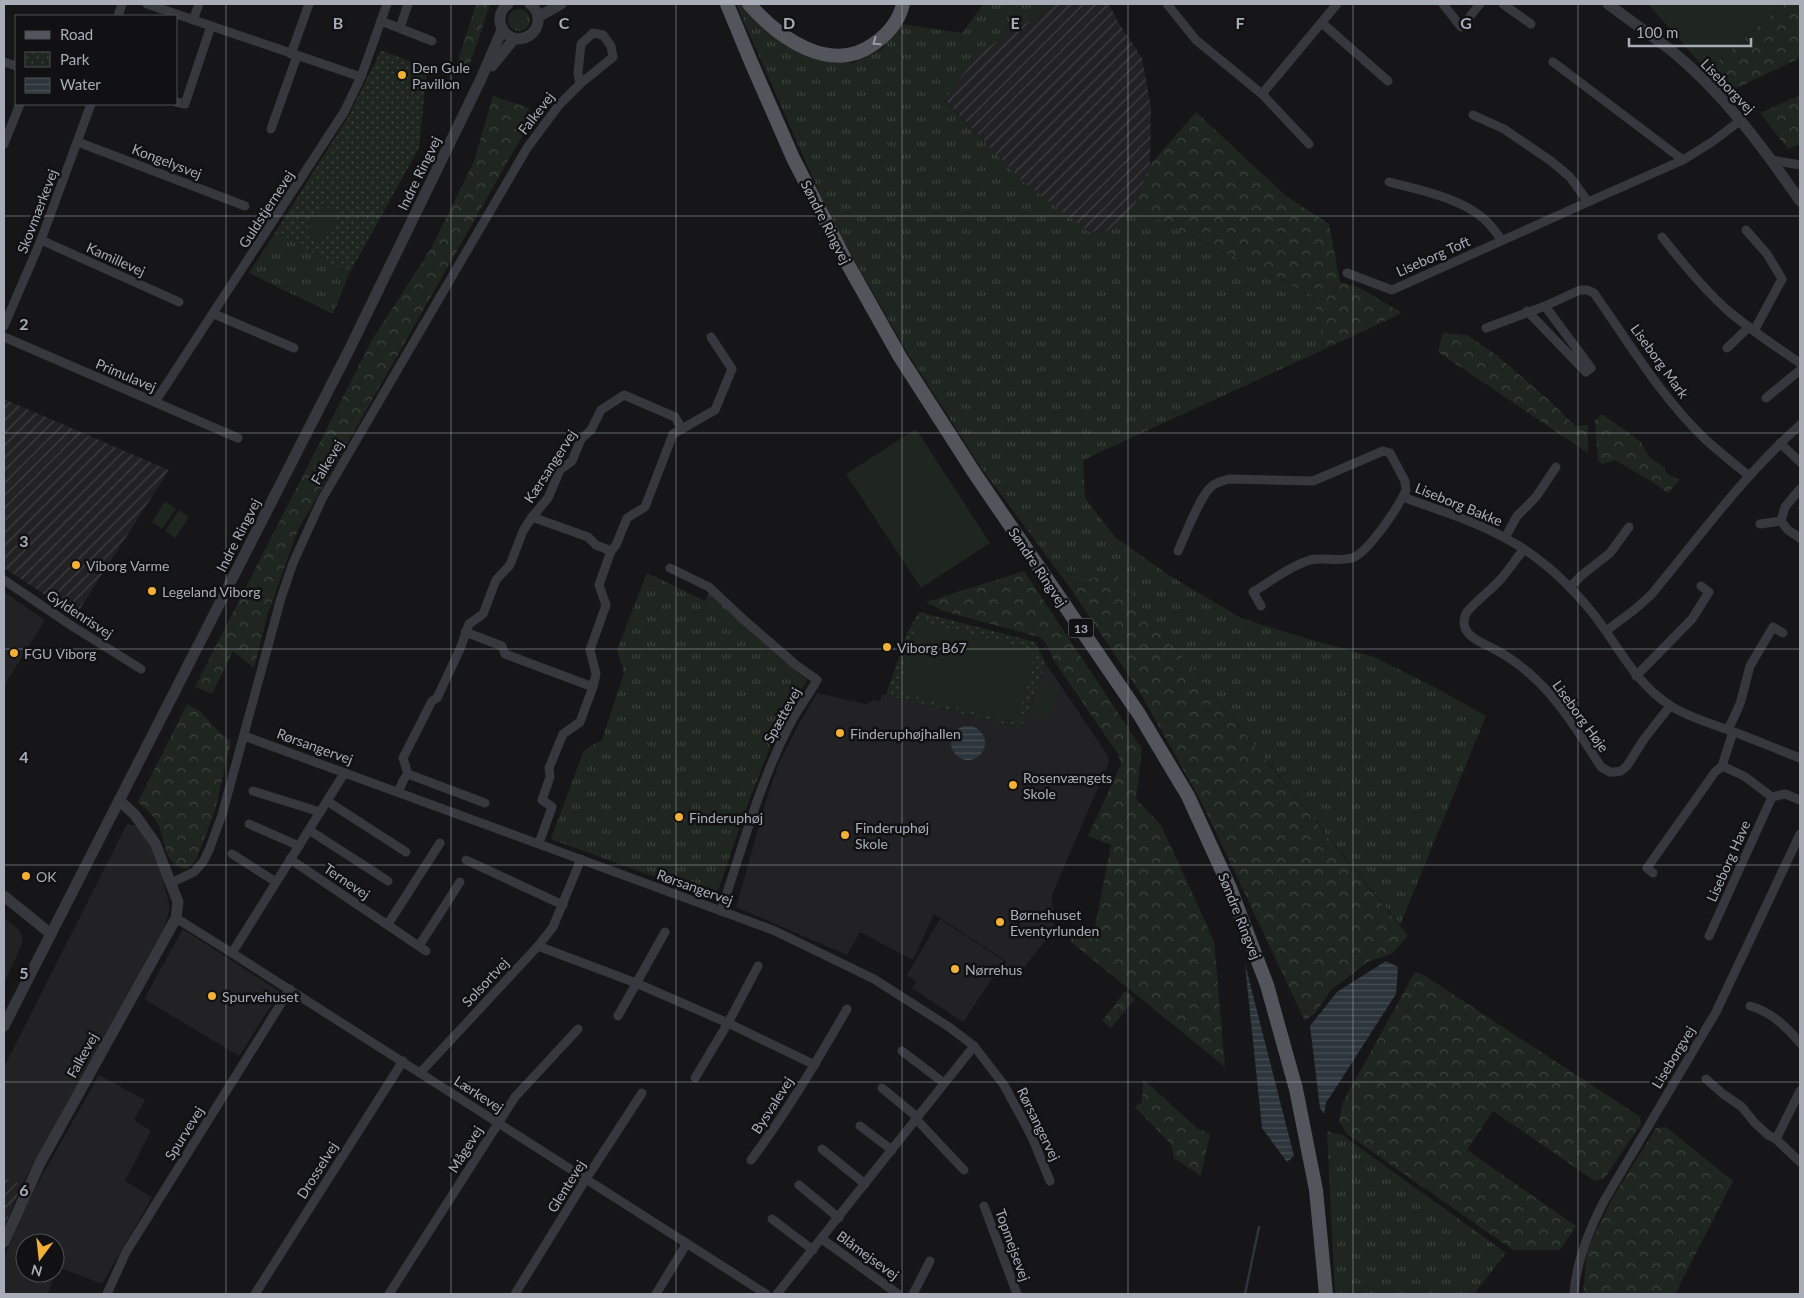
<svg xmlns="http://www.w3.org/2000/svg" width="1804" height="1298" font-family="Lato,sans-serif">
<defs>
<pattern id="industrial-furrows" width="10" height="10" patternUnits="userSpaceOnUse" patternTransform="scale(1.25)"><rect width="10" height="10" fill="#222225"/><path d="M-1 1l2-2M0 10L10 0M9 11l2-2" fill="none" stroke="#3f3f43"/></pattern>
<pattern id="grass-tufts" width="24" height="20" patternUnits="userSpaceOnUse" patternTransform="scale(1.25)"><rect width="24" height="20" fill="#1e261f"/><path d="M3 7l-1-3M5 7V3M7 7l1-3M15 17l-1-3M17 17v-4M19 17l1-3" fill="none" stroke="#3c433d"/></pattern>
<pattern id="forest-crowns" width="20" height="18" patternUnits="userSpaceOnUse" patternTransform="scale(1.25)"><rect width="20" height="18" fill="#1e261f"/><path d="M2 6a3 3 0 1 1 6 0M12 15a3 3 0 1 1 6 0" fill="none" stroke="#3c433d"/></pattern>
<pattern id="park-dots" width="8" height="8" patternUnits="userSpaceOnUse" patternTransform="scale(1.25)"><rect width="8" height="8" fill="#1e261f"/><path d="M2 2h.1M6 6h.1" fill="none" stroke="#3c433d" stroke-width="1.8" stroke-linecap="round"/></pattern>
<pattern id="water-rules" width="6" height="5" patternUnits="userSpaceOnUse" patternTransform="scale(1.25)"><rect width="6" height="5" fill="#2c353c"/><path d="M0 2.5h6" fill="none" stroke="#485056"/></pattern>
</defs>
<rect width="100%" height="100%" fill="#161618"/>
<g fill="#222225" fill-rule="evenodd">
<path d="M4,592L45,620L4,686Z"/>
<path d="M1046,664L1108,756L1109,762L1052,895L1054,930L1017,976L1003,966L1006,961L934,914L913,960L860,932L847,955L736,907L769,791L779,763L796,729L817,693L866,704L873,700L880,701L882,694L1021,728Z"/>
<path d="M127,824L136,826L148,841L162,875L170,908L165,925L22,1185L4,1177V1067Z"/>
<path d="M4,918L20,931L23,942L4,983Z"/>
<path d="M940,919L1004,961L963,1022L912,988L916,981L907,975Z"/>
<path d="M183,929L280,992L239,1056L144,999Z"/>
<path d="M99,1075L145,1100L134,1120L151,1131L125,1181L152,1197L102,1284L58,1267L48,1294H4V1257L31,1195ZM25,1243H55V1273H25Z"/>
</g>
<g fill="url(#industrial-furrows)">
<path d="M1050,4H1109L1118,22L1142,58L1151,108L1150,165L1134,207L1107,231L1089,232L1022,181L944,99L980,52L1047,10Z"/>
<path d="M4,399L169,470L76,615L4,568Z"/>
<path d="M4,1177L22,1185L4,1227Z"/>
</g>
<g fill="url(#grass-tufts)">
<path d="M736,4H743L819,59L853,63L882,49L901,24L962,33L983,4H1050L1047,10L980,52L944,100L1022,181L1089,232L1107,231L1134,207L1313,296L1325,349L1083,460L1085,498L1115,537L1167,574L1241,618L1305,638L1374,657L1438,689L1486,716L1400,925L1114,572L1068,585L982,469L907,352L831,219Z"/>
<circle cx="519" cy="20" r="11"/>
<path d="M276,231L349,274L333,314L249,273Z"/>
<path d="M647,573L705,601L709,593L807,680L771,745L750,798L715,899L551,839L584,750L602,740L624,673L617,650Z"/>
<path d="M1327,1131L1342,1135L1506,1253L1474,1294H1335Z"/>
</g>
<g fill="url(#forest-crowns)">
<path d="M476,4H490L467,73L456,67Z"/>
<path d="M1783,4H1800V58L1724,94L1707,71Z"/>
<path d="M1800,95V144L1788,149L1760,113Z"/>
<path d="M493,96L529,108L528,126L298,530L267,616L254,668L233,651L212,694L195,687L373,338L432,247L474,161Z"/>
<path d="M1196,112L1286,196L1329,224L1340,282L1360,288L1402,313L1325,349L1313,296L1134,207L1150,165Z"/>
<path d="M1443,333L1467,335L1495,354L1551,402L1575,426L1588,425V453L1438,352Z"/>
<path d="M1602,414L1641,442L1649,457L1664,467L1667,474L1680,480L1668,493L1654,483L1615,460L1603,464L1598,461L1595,420Z"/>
<path d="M1024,571L1142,749L1136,799L1161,825L1214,941L1225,1067L1070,941L1078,930L1093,937L1111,845L1088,836L1121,764L1118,754L1054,661L1046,643L1039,637L943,611L926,602Z"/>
<path d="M1114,572L1408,936L1392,954L1369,961L1331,990L1316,1012L1305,1021L1203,805L1141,694L1068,585Z"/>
<path d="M187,704L200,711L218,731L231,741L215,811L196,860L187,869C161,866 167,836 155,819C150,812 143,807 138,802Z"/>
<path d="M1415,972L1422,974L1639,1116L1641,1124L1604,1179L1595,1181L1493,1111L1467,1150L1576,1226L1560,1250H1513L1347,1134L1339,1121L1343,1102Z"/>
<path d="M1125,991L1135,999L1111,1028L1102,1021Z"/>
<path d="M1143,1079L1198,1129L1210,1134L1201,1176L1174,1158L1171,1144L1135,1107L1142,1102Z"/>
<path d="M1666,1127L1733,1181L1675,1294H1583L1587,1250L1613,1197L1656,1128Z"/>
</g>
<g fill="url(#park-dots)">
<path d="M381,50L427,68L419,148L349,274L276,231L348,117Z"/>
<path d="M919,612L1035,642L1046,664L1021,728L886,695L907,633Z"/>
</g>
<g fill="#1e261f">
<path d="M1648,4H1783L1707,71Z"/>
<path d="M322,204L339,214L323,241L306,231Z"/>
<path d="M916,429L990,543L921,588L846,474Z"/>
<path d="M165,501L176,509L162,529L152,522Z"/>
<path d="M179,510L189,517L175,538L165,531Z"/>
<path d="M917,620L1036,651L1017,723L898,692Z"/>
<path d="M1040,683L1059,689L1049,719L1030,713Z"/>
</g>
<g fill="url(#water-rules)">
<circle cx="968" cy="743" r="17"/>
<path d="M1386,961L1398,967L1396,994L1326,1103L1324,1114L1320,1108L1310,1026L1337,992Z"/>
<path d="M1245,964L1294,1156L1287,1162L1262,1128Z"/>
</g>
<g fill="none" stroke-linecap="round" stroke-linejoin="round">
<path stroke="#2c353c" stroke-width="2.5" d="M1245,1294L1259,1227"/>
<g stroke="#37383d" stroke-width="9">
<path d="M147,4L361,77"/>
<path d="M1167,4L1196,40L1262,94L1309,144"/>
<path d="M1443,4L1461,27L1480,4"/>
<path d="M1503,4L1531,24"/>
<path d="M118,16L122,4"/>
<path d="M193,20L199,4"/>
<path d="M381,21L432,41"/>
<path d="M1322,23L1388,81"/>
<path d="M400,28L408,4"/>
<path d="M291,54L309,4"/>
<path d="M4,62L16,66"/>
<path d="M1553,62L1683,160L1712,142L1741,120"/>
<path d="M1262,94L1337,4"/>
<path d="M176,102L185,104L211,26"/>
<path d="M1473,115L1504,129L1551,161L1570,177L1588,202L1683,160"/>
<path d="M271,129L297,56"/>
<path d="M78,142L245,206"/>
<path d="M4,144L20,104"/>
<path d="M1772,160L1800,165"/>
<path d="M1389,182C1418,189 1462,199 1484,219C1491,225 1496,233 1502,240"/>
<path d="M1746,230L1767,254L1782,279L1754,331"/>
<path d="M1662,237C1682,262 1702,287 1726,309C1749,329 1775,346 1800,363"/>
<path d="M41,240L179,302"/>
<path d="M1347,273L1392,290L1588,202"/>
<path d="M1527,311L1586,372L1591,368L1545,306"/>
<path d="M214,314L294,348"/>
<path d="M4,326L41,240L91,104"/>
<path d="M1486,328L1545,306L1580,290H1587L1594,293C1629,343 1661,397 1705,439C1719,452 1735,464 1749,476"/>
<path d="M4,337L238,438"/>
<path d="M1727,348L1749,327"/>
<path d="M1766,398L1800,370"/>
<path d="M155,402L344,112L361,77L387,4"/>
<path d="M1780,443L1800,462"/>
<path d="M1800,489L1785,507L1781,521L1788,530L1800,538"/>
<path d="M1403,497C1437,510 1473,520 1505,538C1538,555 1567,582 1591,611C1617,643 1634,683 1671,706C1688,717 1707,722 1726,729C1751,738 1776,749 1800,758"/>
<path d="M532,517L588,537L596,545L611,551"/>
<path d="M1760,524L1781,521"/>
<path d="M1505,538L1517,516L1536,497L1556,467"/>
<path d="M1524,549C1514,561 1506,575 1495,585C1486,594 1475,602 1467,612C1465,615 1464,619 1464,622C1464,637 1483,643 1494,649C1544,675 1572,721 1601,767L1610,772H1615L1621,771L1627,766L1644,739L1670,706"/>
<path d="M1178,551C1185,536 1200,496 1211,487C1215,482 1223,481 1229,479L1313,481L1383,451L1390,453L1405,481L1406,490C1399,506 1368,553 1352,558C1338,562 1323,557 1310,560C1290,566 1270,582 1253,592L1261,606"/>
<path d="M670,568L709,587L743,619L796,665L817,680C808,696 797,710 789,726C759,784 742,849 721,911"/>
<path d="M4,580L72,626L141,669"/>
<path d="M1570,587L1582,575L1610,553L1629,527"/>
<path d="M1606,631L1634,610L1651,595C1699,537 1744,475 1800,425"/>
<path d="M465,632L502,646L505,654L593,687"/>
<path d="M1636,676L1692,619L1709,592L1701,586"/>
<path d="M1728,730L1740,704L1750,666L1773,627L1783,633"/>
<path d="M244,736L773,930L874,979L949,1027L974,1046L1004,1085L1032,1137L1050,1181"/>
<path d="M1722,766L1744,776L1772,797L1785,794L1800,800"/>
<path d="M253,791L320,812"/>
<path d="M398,792L404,779L408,774"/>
<path d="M327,801L406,852"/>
<path d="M485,803L408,774L403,758L432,701L437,698L460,649L469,624L483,614L496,580L510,565L523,531L532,517L548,498L560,470L572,461L581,439L591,430L601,410L624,395L675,417L682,429"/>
<path d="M249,824L299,846"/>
<path d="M309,830L388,881"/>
<path d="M539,843L552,807L542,800L550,777L549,768L563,734L580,722L593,687L596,674L590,650L606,605L599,585L611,551L616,545L627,518L645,507L673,434L715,410L732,369L711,337"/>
<path d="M232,854L276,882"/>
<path d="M290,859L426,951"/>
<path d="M466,860L563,905"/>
<path d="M1653,873L1647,868L1715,772L1722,766L1733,732"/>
<path d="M171,883L194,872L203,862L209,850L222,815L281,598L293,563L322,499L527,148L559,105L580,84L613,57L611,46L603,35L593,33L581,44L578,73L580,84"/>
<path d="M176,918L232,953L766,1294"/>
<path d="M388,924L440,843"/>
<path d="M1709,936L1772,797"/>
<path d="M419,946L460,882"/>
<path d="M538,946L636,983L728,1023L815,1065"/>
<path d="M232,953L345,772"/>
<path d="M1750,1006C1770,1011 1788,1028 1800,1043"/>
<path d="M618,1016L665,932"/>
<path d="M902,1051L944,1083"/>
<path d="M420,1073L538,946L553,927L581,859"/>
<path d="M695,1078L728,1023L758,966"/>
<path d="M1706,1079L1723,1094L1742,1107L1754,1122L1768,1135L1776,1139L1800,1091"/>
<path d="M882,1088L917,1117"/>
<path d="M916,1119L964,1170"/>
<path d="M860,1126L892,1150"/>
<path d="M1776,1139L1800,1162"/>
<path d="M822,1149L865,1184"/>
<path d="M751,1160C787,1112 817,1061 847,1009"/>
<path d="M799,1185L839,1218"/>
<path d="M984,1206L1017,1294"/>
<path d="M772,1219L813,1250"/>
<path d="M822,1239L898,1294"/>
<path d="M107,1294L126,1252L290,989"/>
<path d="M255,1294L403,1061"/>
<path d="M389,1294L515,1097L578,1029"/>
<path d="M515,1294L586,1179L642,1093"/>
<path d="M656,1294L687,1243"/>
<path d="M777,1294L974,1046"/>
<path d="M913,1294L930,1261"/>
<path d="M1574,1294C1576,1261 1589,1230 1604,1201L1716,1012L1800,834"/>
</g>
<g stroke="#37383d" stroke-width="11">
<path d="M508,4C493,16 500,37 519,39C538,37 545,16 530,4"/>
<path d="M1608,4C1629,20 1651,35 1672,51C1723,93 1763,147 1800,201"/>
<path d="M538,17L561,4"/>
<path d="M492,66L514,39"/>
<path d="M4,896L51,934"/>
<path d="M4,1026L350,348L480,81L502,30"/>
<path d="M4,1242L40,1163L176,918L178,902L155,843L135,815L119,800"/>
</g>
<g stroke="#53555c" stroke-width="14">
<path d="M727,4L751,62L793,158L846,261L900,357L975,474L1139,714L1188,796L1230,888L1267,985L1296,1089L1316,1190L1326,1294"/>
<path d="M749,4C779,38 831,76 875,43C889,33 899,21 903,4"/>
</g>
</g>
<defs><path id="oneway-chevron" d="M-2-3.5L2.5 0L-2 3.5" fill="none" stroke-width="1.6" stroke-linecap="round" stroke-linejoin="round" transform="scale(1.25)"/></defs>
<use stroke="#979ba6" href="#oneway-chevron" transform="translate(876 42) rotate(145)"/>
<path fill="none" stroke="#a8adb8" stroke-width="1" stroke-opacity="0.55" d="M226,4V1294M451,4V1294M676,4V1294M902,4V1294M1128,4V1294M1353,4V1294M1578,4V1294M4,216H1800M4,433H1800M4,649H1800M4,865H1800M4,1082H1800"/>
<g fill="#f2b134" stroke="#111113" stroke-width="2">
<circle cx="402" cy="75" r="5"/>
<circle cx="76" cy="565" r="5"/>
<circle cx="152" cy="591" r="5"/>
<circle cx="887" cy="647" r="5"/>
<circle cx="14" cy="653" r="5"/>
<circle cx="840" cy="733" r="5"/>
<circle cx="1013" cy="785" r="5"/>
<circle cx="679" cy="817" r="5"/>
<circle cx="845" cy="835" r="5"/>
<circle cx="26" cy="876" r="5"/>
<circle cx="1000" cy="922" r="5"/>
<circle cx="955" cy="969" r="5"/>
<circle cx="212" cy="996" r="5"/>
</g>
<g text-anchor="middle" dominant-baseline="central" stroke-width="5" stroke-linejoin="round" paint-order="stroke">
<rect fill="#111113" stroke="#7b7e86" stroke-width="1" x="1068.5" y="618.5" width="25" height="19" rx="4"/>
<g font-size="12" font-weight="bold" fill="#a8adb8">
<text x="1081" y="628">13</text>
</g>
<g font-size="14" fill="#a8adb8" stroke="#111113" text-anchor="start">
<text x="412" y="67">Den Gule<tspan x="412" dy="16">Pavillon</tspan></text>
<text x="86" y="565">Viborg Varme</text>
<text x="162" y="591">Legeland Viborg</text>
<text x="897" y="647">Viborg B67</text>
<text x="24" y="653">FGU Viborg</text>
<text x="850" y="733">Finderuphøjhallen</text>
<text x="1023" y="777">Rosenvængets<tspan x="1023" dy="16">Skole</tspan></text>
<text x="689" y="817">Finderuphøj</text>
<text x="855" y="827">Finderuphøj<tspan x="855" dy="16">Skole</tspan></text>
<text x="36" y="876">OK</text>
<text x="1010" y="914">Børnehuset<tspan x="1010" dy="16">Eventyrlunden</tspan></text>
<text x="965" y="969">Nørrehus</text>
<text x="222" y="996">Spurvehuset</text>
</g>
<g font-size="14" fill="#a8adb8" stroke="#111113">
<text transform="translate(1728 86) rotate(46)">Liseborgvej</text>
<text transform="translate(536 113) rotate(-52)">Falkevej</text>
<text transform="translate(167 161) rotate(21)">Kongelysvej</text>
<text transform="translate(419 173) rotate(-64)">Indre Ringvej</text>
<text transform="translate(266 209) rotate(-57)">Guldstjernevej</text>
<text transform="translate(37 211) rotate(-69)">Skovmærkevej</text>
<text transform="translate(826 222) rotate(63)">Søndre Ringvej</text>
<text transform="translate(1433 256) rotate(-24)">Liseborg Toft</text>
<text transform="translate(116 259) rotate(24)">Kamillevej</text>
<text transform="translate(1660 361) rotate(54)">Liseborg Mark</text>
<text transform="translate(126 375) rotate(23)">Primulavej</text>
<text transform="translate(327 462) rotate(-59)">Falkevej</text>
<text transform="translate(550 466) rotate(-57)">Kærsangervej</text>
<text transform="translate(1459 504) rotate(22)">Liseborg Bakke</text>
<text transform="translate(238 535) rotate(-63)">Indre Ringvej</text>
<text transform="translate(1038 567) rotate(56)">Søndre Ringvej</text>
<text transform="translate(80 614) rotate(33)">Gyldenrisvej</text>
<text transform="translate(782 715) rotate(-61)">Spættevej</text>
<text transform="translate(1581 716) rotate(54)">Liseborg Høje</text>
<text transform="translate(315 746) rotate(20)">Rørsangervej</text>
<text transform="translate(1728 861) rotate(-66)">Liseborg Have</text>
<text transform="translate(347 881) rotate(34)">Ternevej</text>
<text transform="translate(695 887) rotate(20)">Rørsangervej</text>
<text transform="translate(1240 916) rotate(68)">Søndre Ringvej</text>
<text transform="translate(485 982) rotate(-47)">Solsortvej</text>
<text transform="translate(82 1055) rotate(-61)">Falkevej</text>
<text transform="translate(1673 1057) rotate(-59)">Liseborgvej</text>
<text transform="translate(479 1094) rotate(33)">Lærkevej</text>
<text transform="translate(772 1105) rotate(-57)">Bysvalevej</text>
<text transform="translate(1039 1124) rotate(64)">Rørsangervej</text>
<text transform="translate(184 1133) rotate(-58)">Spurvevej</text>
<text transform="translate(465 1149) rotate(-58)">Mågevej</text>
<text transform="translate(317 1170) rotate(-58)">Drosselvej</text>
<text transform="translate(566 1186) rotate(-58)">Glentevej</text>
<text transform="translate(1013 1245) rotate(70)">Topmejsevej</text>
<text transform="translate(868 1255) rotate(36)">Blåmejsevej</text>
</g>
</g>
<g font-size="16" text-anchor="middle" font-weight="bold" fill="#a8adb8" stroke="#111113" stroke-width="5" stroke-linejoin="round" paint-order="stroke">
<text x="338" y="29">B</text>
<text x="564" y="29">C</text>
<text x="789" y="29">D</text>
<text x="1015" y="29">E</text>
<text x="1240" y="29">F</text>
<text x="1466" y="29">G</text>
<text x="24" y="330">2</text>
<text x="24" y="547">3</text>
<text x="24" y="763">4</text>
<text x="24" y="979">5</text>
<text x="24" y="1196">6</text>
</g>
<rect width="1804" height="1298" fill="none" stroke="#a8adb8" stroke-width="10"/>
<rect x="15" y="15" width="162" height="90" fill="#111113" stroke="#4d4f55"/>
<rect x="25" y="31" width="25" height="8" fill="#53555c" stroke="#4d4f55"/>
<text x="60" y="40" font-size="15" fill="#a8adb8">Road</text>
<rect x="25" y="52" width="25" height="15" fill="url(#park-dots)" stroke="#4d4f55"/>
<text x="60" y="65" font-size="15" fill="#a8adb8">Park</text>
<rect x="25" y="78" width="25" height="15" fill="url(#water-rules)" stroke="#4d4f55"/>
<text x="60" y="90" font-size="15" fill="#a8adb8">Water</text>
<g transform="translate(40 1258) rotate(195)"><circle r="24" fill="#111113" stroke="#4d4f55"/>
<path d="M0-4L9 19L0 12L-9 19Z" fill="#f2b134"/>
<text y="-8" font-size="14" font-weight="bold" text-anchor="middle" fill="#a8adb8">N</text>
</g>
<path d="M1629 38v8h122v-8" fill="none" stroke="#a8adb8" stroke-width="2.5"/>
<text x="1636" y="38" font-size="15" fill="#a8adb8" stroke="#111113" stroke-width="4" paint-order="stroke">100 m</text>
</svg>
